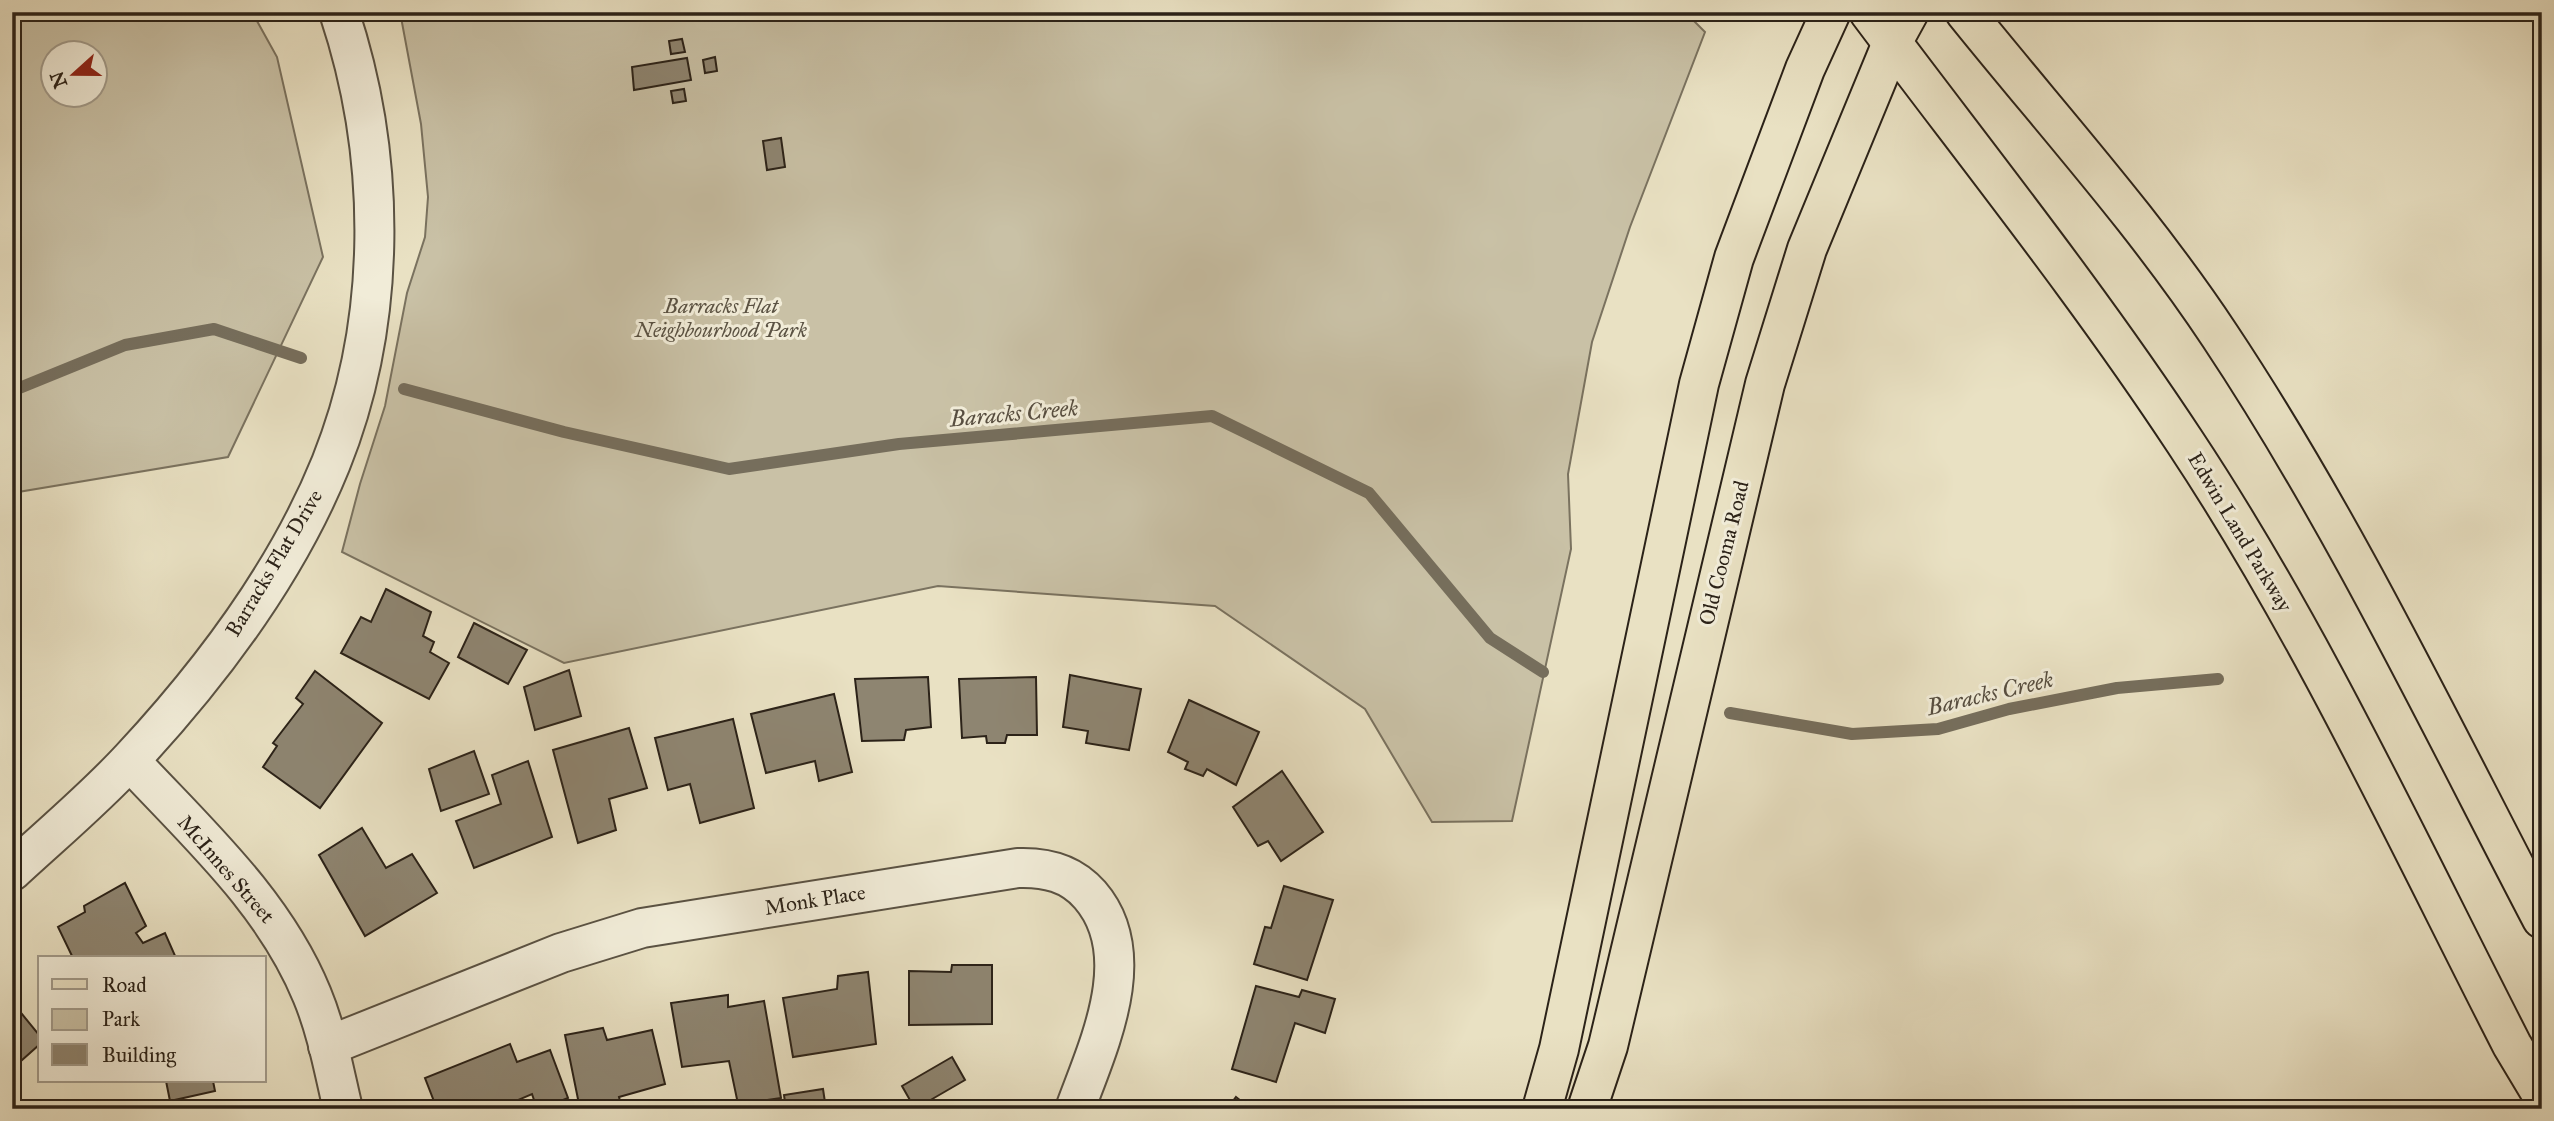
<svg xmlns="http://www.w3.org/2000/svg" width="2554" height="1121" font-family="'IM FELL Great Primer',serif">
<rect width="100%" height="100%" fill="#e9e1c3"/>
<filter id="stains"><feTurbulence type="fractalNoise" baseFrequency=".00286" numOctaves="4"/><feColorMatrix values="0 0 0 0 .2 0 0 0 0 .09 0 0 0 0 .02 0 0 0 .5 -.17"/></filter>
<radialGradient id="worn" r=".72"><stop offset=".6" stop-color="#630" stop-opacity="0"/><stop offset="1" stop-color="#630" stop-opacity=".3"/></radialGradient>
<g fill="#c9c1a6" stroke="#7a725f" stroke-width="2" fill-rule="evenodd">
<path d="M12,12H252L277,57L323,257L228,457L12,493ZM94,52V94H52V52Z"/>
<path d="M400,12H1685L1705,32L1630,227L1592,342L1568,474L1571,549L1512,821L1432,822L1365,709L1215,606L938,586L564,663L342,552L360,484L385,406L407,293L425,237L428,197L421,124Z"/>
</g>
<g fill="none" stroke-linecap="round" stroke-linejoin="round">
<g stroke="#766e5c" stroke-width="12">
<path d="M404,389L564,432L729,469L899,444L1212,416L1369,493L1490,638L1543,672"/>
<path d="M12,391L125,345L214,329L301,358"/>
<path d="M1730,713L1852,734L1938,729L2009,709L2117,688L2218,679"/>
</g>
</g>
<g fill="#8e8571" stroke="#2b2218" stroke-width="2">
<path d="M682,39L685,52L671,54L669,41Z"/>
<path d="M715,57L717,71L705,73L703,60Z"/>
<path d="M687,58L691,80L634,90L632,67Z"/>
<path d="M684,89L686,101L673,103L671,91Z"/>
<path d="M781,138L785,167L767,170L763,141Z"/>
<path d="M386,589L431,612L423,636L434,642L430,652L449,663L429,699L341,653L361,617L371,622Z"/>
<path d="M474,623L527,650L508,684L458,657Z"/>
<path d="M569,670L581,716L535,730L524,687Z"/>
<path d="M315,671L382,723L320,808L263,767L277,746L273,743L303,704L296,698Z"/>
<path d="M1070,675L1141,689L1129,750L1086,743L1088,731L1063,727Z"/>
<path d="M928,677L931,727L906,730L904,740L862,741L855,679Z"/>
<path d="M1036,677L1037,735H1007L1005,743H987L986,736L962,738L959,679Z"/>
<path d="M834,694L852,772L819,781L815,761L766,773L751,714Z"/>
<path d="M1189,700L1259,732L1236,785L1207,769L1203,776L1185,769L1188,762L1168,752Z"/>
<path d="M733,719L754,808L700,823L690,784L668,790L655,738Z"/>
<path d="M629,728L647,788L609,799L616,830L578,843L553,750Z"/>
<path d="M474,751L489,794L441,811L429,769Z"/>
<path d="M528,761L552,837L474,868L456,821L501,804L492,775Z"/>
<path d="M1282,771L1323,832L1281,861L1268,841L1258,846L1233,807Z"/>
<path d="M362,828L386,868L412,854L437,893L365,936L319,855Z"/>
<path d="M125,883L146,926L136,933L143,943L165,933L176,958H73L58,927L85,912L84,906Z"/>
<path d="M1284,886L1333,900L1307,980L1254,964L1265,927L1271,928Z"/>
<path d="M952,965H992V1024L909,1025V971L951,972Z"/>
<path d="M868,972L876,1044L793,1057L783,998L837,989L838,976Z"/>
<path d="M1256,986L1299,997L1302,990L1335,999L1325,1033L1295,1023L1276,1082L1232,1069Z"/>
<path d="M728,995V1007L764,1001L781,1098L738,1104L729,1061L682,1067L671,1003Z"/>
<path d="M17,1008L40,1036V1044L12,1069V1012Z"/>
<path d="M603,1028L607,1040L652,1030L665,1084L619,1097L622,1109H580L565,1035Z"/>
<path d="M510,1044L517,1062L550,1050L568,1098L541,1109H537L532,1094L497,1109H437L425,1078Z"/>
<path d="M952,1057L965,1080L915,1109L902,1086Z"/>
<path d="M166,1081H213L215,1091L170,1101Z"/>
<path d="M823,1089L826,1109H786L784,1095Z"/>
<path d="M1236,1097L1251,1109H1227Z"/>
</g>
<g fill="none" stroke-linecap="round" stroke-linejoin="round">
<defs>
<g id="minor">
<path d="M130,761C197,833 274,902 312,995C327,1031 334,1071 343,1109"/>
<path d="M12,871C52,834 94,799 131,759C211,673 287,572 331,463C388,321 387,156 339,12"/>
<path d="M328,1046L561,953L642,928L1018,868C1046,867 1071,873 1090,895C1142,955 1098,1046 1075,1109"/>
</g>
<g id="major">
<path d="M1869,12C1976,155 2087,293 2185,442C2311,632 2408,842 2512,1045L2542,1095"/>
<path d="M1965,12C2051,119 2144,221 2220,336C2343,521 2439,722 2542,919"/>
<path d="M1542,1109L1559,1049L1699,384L1734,258L1805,69L1831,12"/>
<path d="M1587,1109L1608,1046L1765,384L1807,249L1892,43L1909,12"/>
</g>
</defs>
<use href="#minor" stroke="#5a5243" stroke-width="42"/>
<use href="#major" stroke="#2b2218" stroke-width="42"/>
<use href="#minor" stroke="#f1ecd8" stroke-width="38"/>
<use href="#major" stroke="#e9e1c3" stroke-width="38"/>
</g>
<g text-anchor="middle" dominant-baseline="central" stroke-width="6" stroke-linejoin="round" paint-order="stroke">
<g font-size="21" font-style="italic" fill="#5a5243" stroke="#f1ecd8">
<text x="721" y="306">Barracks Flat<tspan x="721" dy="24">Neighbourhood Park</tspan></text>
</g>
<g font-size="21" fill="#2b2218" stroke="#f1ecd8">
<text transform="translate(2240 532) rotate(59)">Edwin Land Parkway</text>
<text transform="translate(1724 553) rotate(-76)">Old Cooma Road</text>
<text transform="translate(274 563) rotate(-59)">Barracks Flat Drive</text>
<text transform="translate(226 869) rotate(49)">McInnes Street</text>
<text transform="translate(815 900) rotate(-9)">Monk Place</text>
</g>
<g font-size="23" font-style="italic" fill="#574e40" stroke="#f1ecd8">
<text transform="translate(1014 413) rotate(-5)">Baracks Creek</text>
<text transform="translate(1990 693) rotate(-13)">Baracks Creek</text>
</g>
</g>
<rect width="2554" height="1121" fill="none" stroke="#e9e1c3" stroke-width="42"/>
<rect x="14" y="14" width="2526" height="1093" fill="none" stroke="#2b2218" stroke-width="3.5"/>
<rect x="21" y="21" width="2512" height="1079" fill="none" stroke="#2b2218" stroke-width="2"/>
<rect x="38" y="956" width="228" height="126" fill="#f1ecd8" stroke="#a29b8b" stroke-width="2"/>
<rect x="52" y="979" width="35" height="10" fill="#e9e1c3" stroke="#a29b8b" stroke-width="2"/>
<text x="102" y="992" font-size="21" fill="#2b2218">Road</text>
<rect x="52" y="1009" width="35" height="21" fill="#c9c1a6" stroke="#a29b8b" stroke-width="2"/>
<text x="102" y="1026" font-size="21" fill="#2b2218">Park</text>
<rect x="52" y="1044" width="35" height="21" fill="#8e8571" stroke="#a29b8b" stroke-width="2"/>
<text x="102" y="1062" font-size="21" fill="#2b2218">Building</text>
<g transform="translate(74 74) rotate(249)"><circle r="33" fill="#f1ecd8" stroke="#a29b8b" stroke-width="2"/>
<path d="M0-5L12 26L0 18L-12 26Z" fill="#8f2418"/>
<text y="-10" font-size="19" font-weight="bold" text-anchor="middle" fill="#2b2218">N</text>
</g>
<rect width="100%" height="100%" filter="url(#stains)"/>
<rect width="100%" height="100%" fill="url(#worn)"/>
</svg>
